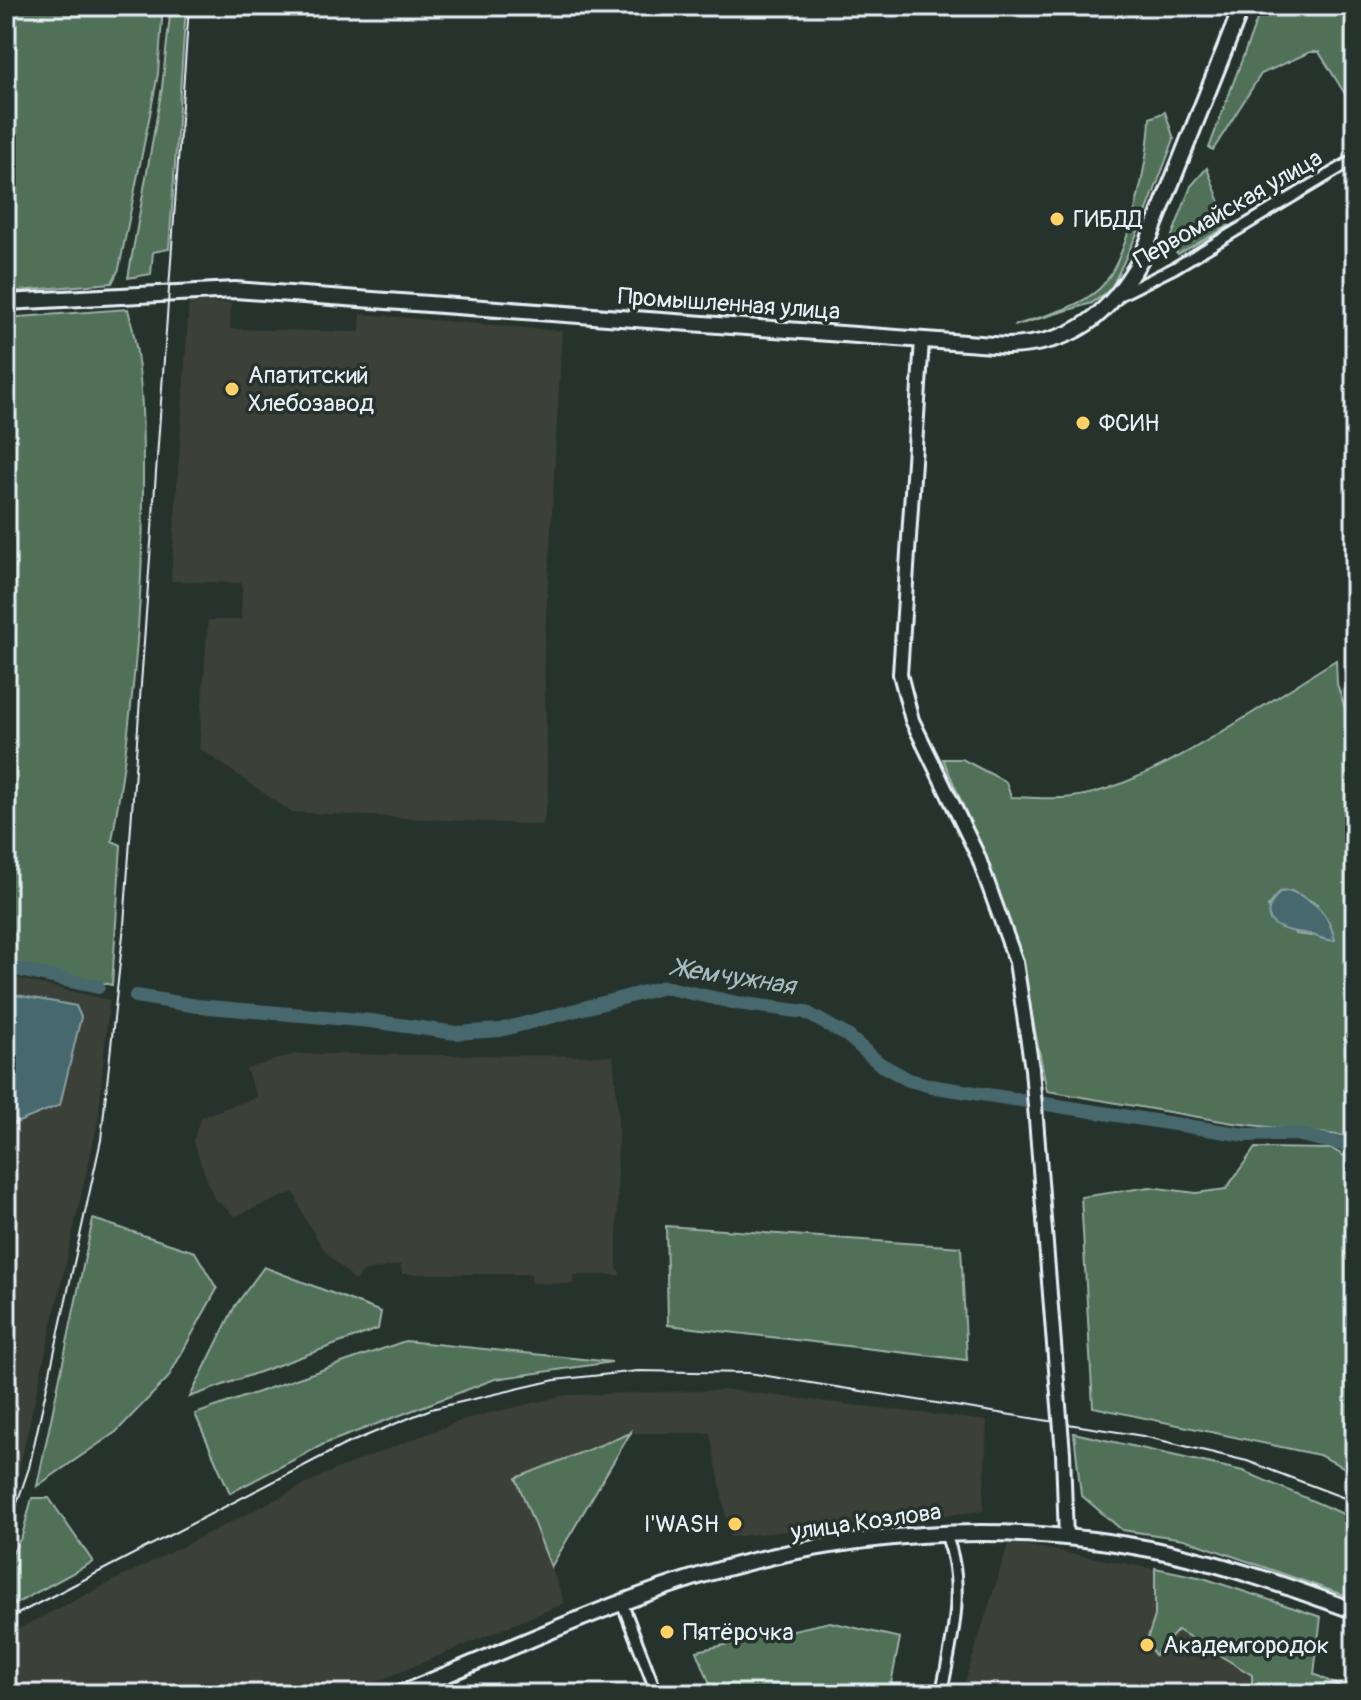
<svg xmlns="http://www.w3.org/2000/svg" width="1361" height="1700" font-family="Pangolin,sans-serif">
<rect width="100%" height="100%" fill="#26332d"/>
<filter id="ink" filterUnits="userSpaceOnUse"><feTurbulence type="fractalNoise" baseFrequency=".0125" numOctaves="2"/><feDisplacementMap in="SourceGraphic" scale="16" xChannelSelector="R" yChannelSelector="G"/><feConvolveMatrix kernelMatrix="1 2 1 2 8 2 1 2 1" color-interpolation-filters="sRGB"/></filter>
<g filter="url(#ink)">
<g fill="#3a4138">
<path d="M189,302L231,303L230,329L360,332L361,314L562,331L544,655L548,796L543,825L291,812L199,748L208,620H241L242,583L171,581Z"/>
<path d="M6,976L109,1000L98,1121L15,1487L6,1491Z"/>
<path d="M295,1054L613,1056L618,1111L617,1267L621,1275H574L573,1284L531,1283V1274H402L401,1264L363,1272L355,1281L325,1251L305,1219L294,1192L235,1216L214,1199L193,1141L201,1117L257,1097L246,1069Z"/>
<path d="M729,1390L987,1421L983,1511L730,1537L710,1433H631L517,1479L565,1603L347,1694H28L22,1685L6,1694V1635L332,1471L465,1419L567,1395Z"/>
<path d="M1009,1542L1203,1578L1321,1617L1314,1674L1355,1694H961Z"/>
</g>
<g fill="#516f58" stroke="#9cb0a8" stroke-width="2" fill-rule="evenodd">
<path d="M6,6H163L158,74L119,269L112,283L6,292Z"/>
<path d="M171,6H186L169,249L153,252L151,274L128,278L162,88Z"/>
<path d="M1262,6H1355V110L1319,52H1310L1261,74L1213,150L1209,148Z"/>
<path d="M1165,112L1174,139L1143,221L1111,289L1092,303L1014,326C1041,316 1077,309 1099,289C1129,261 1149,158 1150,118Z"/>
<path d="M1207,168L1229,226L1178,254L1169,244L1191,186Z"/>
<path d="M128,309C144,368 143,428 143,490C143,609 132,724 112,841L121,845L112,985L6,962V318Z"/>
<path d="M1336,660L1337,684L1355,738V1137L1233,1123L1047,1091L1024,975L986,858L943,759H962L1006,782L1011,797C1031,797 1053,800 1073,797C1150,787 1267,702 1336,660ZM1291,891L1317,904L1312,936L1296,934L1268,907L1280,892Z"/>
<path d="M1255,1148L1332,1149L1355,1162V1473L1319,1455L1093,1407L1081,1197L1150,1187L1196,1193L1226,1189Z"/>
<path d="M93,1219L195,1252L217,1289L168,1378L116,1432L37,1486Z"/>
<path d="M666,1226L961,1247L967,1360L668,1325Z"/>
<path d="M264,1267L381,1312L378,1329L190,1397L235,1306Z"/>
<path d="M405,1341L612,1362L495,1379L324,1444L230,1493L195,1414Z"/>
<path d="M631,1433V1432L551,1567L516,1478Z"/>
<path d="M1074,1433L1243,1471L1355,1519V1599L1184,1539L1122,1530L1081,1495Z"/>
<path d="M32,1498H49L93,1562L6,1609V1565L22,1536Z"/>
<path d="M1155,1568L1203,1578L1321,1617L1314,1674L1355,1694H1307L1291,1683L1276,1694H1252V1675L1178,1630L1155,1655L1146,1643L1155,1616Z"/>
<path d="M830,1622L900,1638L889,1694H714L697,1651Z"/>
</g>
<g fill="#47686d" stroke="#879fa5" stroke-width="2">
<path d="M1291,891C1317,902 1328,912 1335,940C1322,942 1316,934 1304,933C1276,930 1254,920 1280,892Z"/>
<path d="M6,993L76,1006L81,1017L60,1105L6,1127Z"/>
</g>
<g fill="none" stroke-linecap="round" stroke-linejoin="round">
<g stroke="#47686d" stroke-width="14">
<path d="M6,967L98,987"/>
<path d="M136,996L197,1006L371,1021L456,1033L500,1030L664,987L737,1003L805,1012L848,1036L880,1064L909,1080L936,1087L1245,1135L1295,1134L1355,1147"/>
</g>
<defs>
<g id="minor">
<path d="M1120,295L1174,268L1355,159"/>
<path d="M622,1603L657,1694"/>
<path d="M941,1694C952,1641 967,1584 945,1533"/>
</g>
<g id="secondary">
<path d="M922,340L900,674L912,720L978,856L1016,962L1032,1069L1057,1382"/>
<path d="M1063,1453L1066,1538"/>
</g>
<g id="primary">
<path d="M6,302L235,290L1007,346C1075,344 1108,316 1141,259L1242,6"/>
<path d="M399,1694C492,1657 585,1613 680,1582C838,1530 1007,1518 1170,1553C1233,1567 1295,1589 1355,1611"/>
</g>
</defs>
<use href="#minor" stroke="#e8f1f8" stroke-width="15"/>
<use href="#secondary" stroke="#e8f1f8" stroke-width="18"/>
<use href="#primary" stroke="#e8f1f8" stroke-width="20"/>
<use href="#minor" stroke="#26332d" stroke-width="9"/>
<use href="#secondary" stroke="#26332d" stroke-width="12"/>
<use href="#primary" stroke="#26332d" stroke-width="14"/>
<g stroke="#e8f1f8" stroke-width="2">
<path d="M6,1535L29,1468L101,1140L124,925L189,6"/>
<path d="M6,1620L344,1445L431,1409L555,1380L638,1371L749,1373L1143,1436L1247,1461L1355,1502"/>
</g>
<defs>
<path id="secondary-bridge" d="M1057,1382L1063,1453"/>
</defs>
<use href="#secondary-bridge" stroke="#e8f1f8" stroke-width="18" stroke-linecap="butt"/>
<use href="#secondary-bridge" stroke="#26332d" stroke-width="12"/>
</g>
</g>
<g fill="#ffd166" stroke="#26332d" stroke-width="3">
<circle cx="1057" cy="219" r="8"/>
<circle cx="232" cy="389" r="8"/>
<circle cx="1083" cy="423" r="8"/>
<circle cx="735" cy="1524" r="8"/>
<circle cx="667" cy="1632" r="8"/>
<circle cx="1147" cy="1645" r="8"/>
</g>
<g text-anchor="middle" dominant-baseline="central" stroke-width="7" stroke-linejoin="round" paint-order="stroke">
<g font-size="24" fill="#e8f1f8" stroke="#26332d">
<text transform="translate(1228 209) rotate(-30)">Первомайская улица</text>
<text transform="translate(729 304) rotate(4)">Промышленная улица</text>
<text transform="translate(866 1522) rotate(-8)">улица Козлова</text>
</g>
<g font-size="24" fill="#e8f1f8" stroke="#26332d" text-anchor="start">
<text x="1073" y="219">ГИБДД</text>
<text x="248" y="375">Апатитский<tspan x="248" dy="28">Хлебозавод</tspan></text>
<text x="1099" y="423">ФСИН</text>
<text x="719" y="1524" text-anchor="end">I'WASH</text>
<text x="683" y="1632">Пятёрочка</text>
<text x="1163" y="1645">Академгородок</text>
</g>
<g font-size="26" font-style="italic" fill="#a8bac0" stroke="#26332d">
<text transform="translate(734 977) rotate(9)">Жемчужная</text>
</g>
</g>
<rect width="1361" height="1700" fill="none" stroke="#26332d" stroke-width="32"/>
<rect x="16" y="16" width="1329" height="1668" fill="none" stroke="#e8f1f8" stroke-width="3" filter="url(#ink)"/>
</svg>
